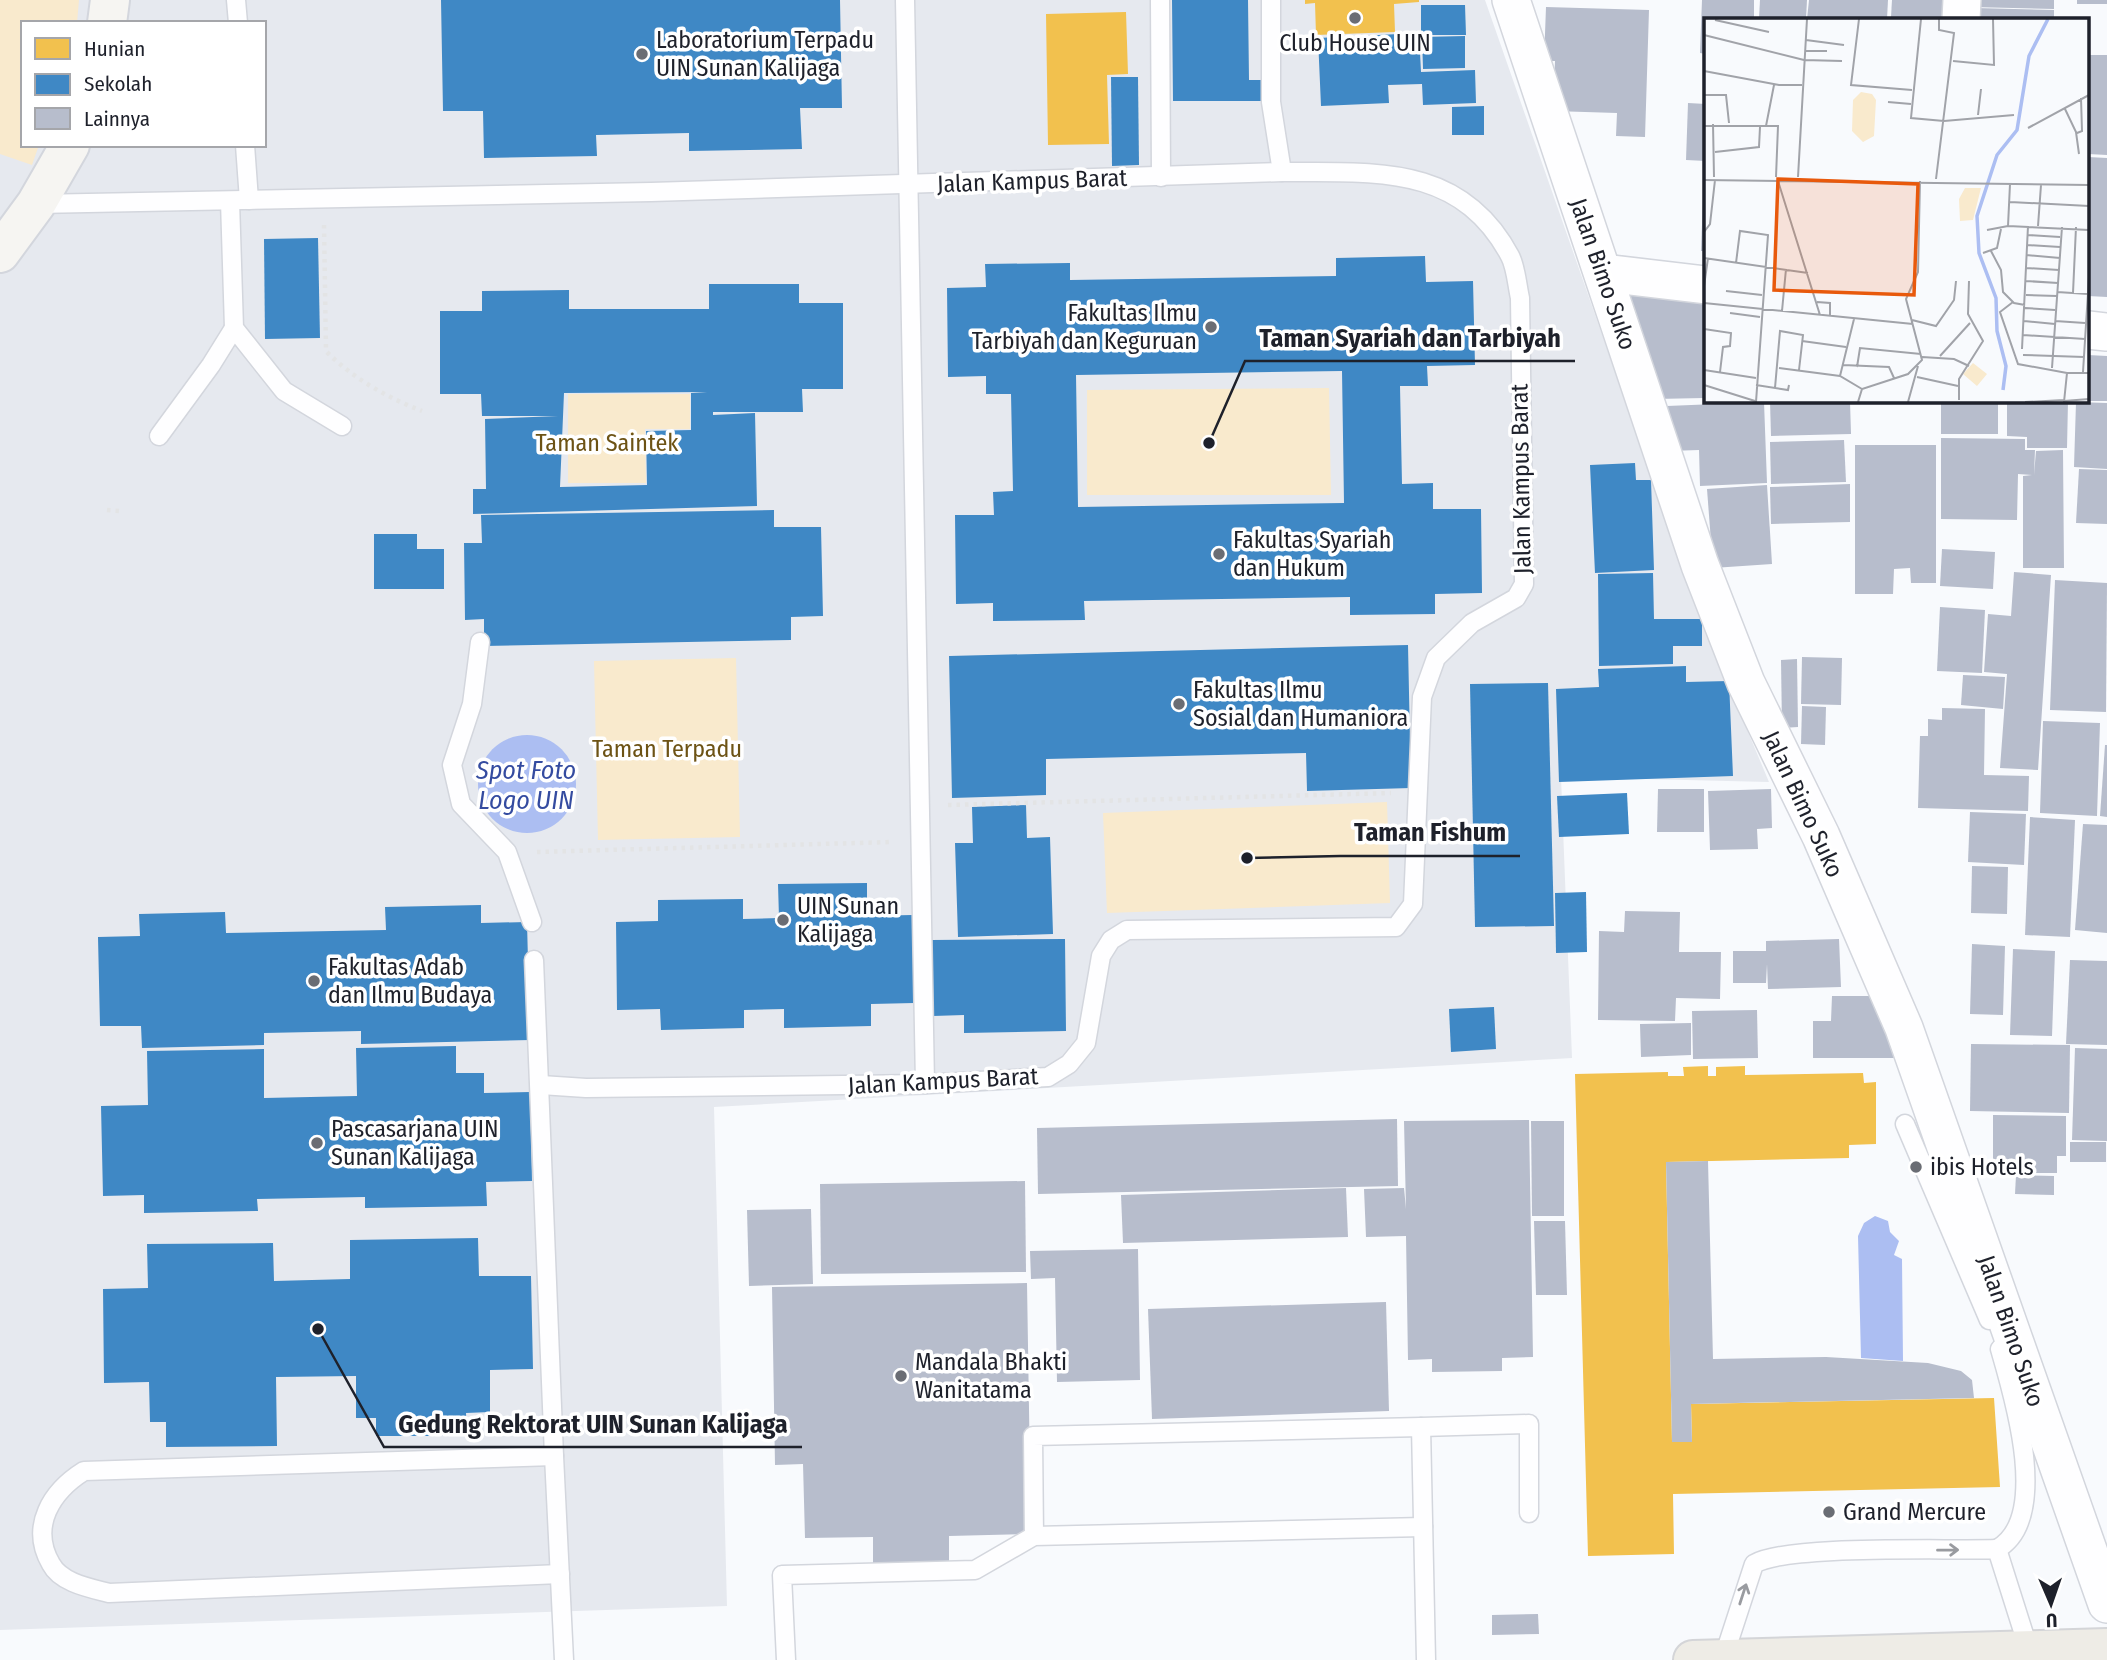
<svg xmlns="http://www.w3.org/2000/svg" width="2107" height="1660" font-family="'Fira Sans Condensed',sans-serif">
<rect width="100%" height="100%" fill="#f8fafd"/>
<path fill="#e6e9ef" fill-rule="evenodd" d="M0,0H1485L1706,632L1769,782L1561,777L1572,1058L714,1107L727,1606L0,1630ZM23,23H264V145H23Z"/>
<g fill="#f9eacd">
<path d="M0,0H79L77,23H23V145H39L32,165L0,154Z"/>
<path d="M1329,388L1331,495H1087V390Z"/>
<path d="M568,394H690V429H645L646,483H568Z"/>
<path d="M736,658L740,837L598,840L594,661Z"/>
<path d="M1387,802L1390,903L1107,913L1103,813Z"/>
</g>
<g fill="#acbef2">
<circle cx="527" cy="784" r="49"/>
<path d="M1875,1216L1888,1221L1890,1232L1899,1241L1894,1255L1902,1259L1903,1361L1861,1358L1858,1236L1864,1223Z"/>
</g>
<g fill="#f2c14e">
<path d="M1305,0H1419V2L1394,4L1395,32L1316,35L1315,3L1305,4Z"/>
<path d="M1126,12L1128,74L1107,75L1109,144L1048,145L1046,14Z"/>
<path d="M1708,1066V1076H1716V1067L1745,1066V1075L1863,1073L1864,1083L1876,1082V1144L1849,1145V1158L1666,1162L1672,1442H1692L1691,1404L1994,1398L2000,1487L1673,1494L1674,1554L1588,1556L1575,1074L1668,1072V1076H1684L1683,1067Z"/>
</g>
<g fill="#3f88c5" fill-rule="evenodd">
<path d="M441,0H840L842,108H800L802,149L689,151V133L596,135L597,156L484,158L483,111H443Z"/>
<path d="M1172,0H1248L1249,80H1266V101H1173Z"/>
<path d="M1421,5H1465L1466,35H1421Z"/>
<path d="M1419,33L1421,72L1475,70L1476,103L1423,105L1422,84L1388,85L1389,103L1321,106L1318,38Z"/>
<path d="M1465,36V68L1423,69L1422,37Z"/>
<path d="M1111,77H1138L1139,165L1112,166Z"/>
<path d="M1484,106V135H1452V107Z"/>
<path d="M318,238L320,338L265,339L264,239Z"/>
<path d="M1425,256L1426,282L1473,281L1475,365L1427,366L1428,386H1400L1402,484L1433,483V509H1481L1482,593L1435,594V614L1350,615V597L1084,601L1085,620L993,621V603L956,604L955,515H994L993,492L1013,491L1011,394H986V376L948,377L947,288L986,287L985,264L1070,263V280L1336,276V258ZM1342,371L1344,503L1078,507L1076,375Z"/>
<path d="M709,284H799V303H843V389H802L803,412H713V415L755,413L757,506L473,514V489H486L485,419L558,416H482L481,394H440V311H482V291L569,290V309H709ZM707,392L691,393V430L646,431L647,485L560,487L564,393Z"/>
<path d="M1635,463L1636,480H1651L1654,570L1595,573L1590,465Z"/>
<path d="M774,510V527H821L823,616L791,617V640L484,646V619L465,620L464,543H482L481,515Z"/>
<path d="M374,534H417V549H444V589H374Z"/>
<path d="M1653,573L1654,619H1702V646H1673V664L1599,666L1598,574Z"/>
<path d="M1408,645L1411,788L1307,791L1306,753L1046,759V795L952,798L949,656Z"/>
<path d="M1686,666V682L1729,681L1733,776L1559,782L1556,689L1599,687L1598,669Z"/>
<path d="M1548,683L1554,926L1475,927L1470,684Z"/>
<path d="M1627,793L1629,834L1559,837L1557,796Z"/>
<path d="M1026,805L1027,838L1050,837L1053,934L958,937L955,843H973L972,807Z"/>
<path d="M867,883V916L912,915L914,1003L871,1004V1026L784,1028V1009L744,1010V1028L661,1030L660,1009L617,1010L616,922L658,921V900L743,899V919L779,918L778,884Z"/>
<path d="M1586,892L1587,952L1556,953L1555,893Z"/>
<path d="M481,905V923L527,922L530,1040L361,1044V1031L264,1033V1045L142,1048L141,1026H100L98,937L140,936L139,914L225,912L226,933L386,930L385,907Z"/>
<path d="M1065,939L1066,1031L964,1033V1015L933,1016L932,940Z"/>
<path d="M1494,1007L1496,1049L1451,1052L1449,1009Z"/>
<path d="M456,1046V1073H484V1093L530,1092L532,1181L486,1182L487,1206L365,1208V1197L257,1199L258,1211L144,1213V1195L103,1196L101,1106L148,1105L147,1051L264,1049V1098L357,1096L356,1048Z"/>
<path d="M478,1238L479,1276H531L533,1369L490,1370V1412L466,1413L467,1436H376V1418H356V1376L276,1377L277,1446L166,1447V1422H150L149,1382L104,1383L103,1289L148,1288L147,1244L273,1243L274,1281L350,1279V1240Z"/>
</g>
<g fill="#b7bdcc">
<path d="M1702,0H1754V19H1706V54L1700,53Z"/>
<path d="M1760,0H1807L1806,19H1759Z"/>
<path d="M1809,0H1888L1887,19H1807Z"/>
<path d="M1892,0H1959L1957,19L1891,17Z"/>
<path d="M1971,0H2054V9L1971,7Z"/>
<rect x="2077" y="0" width="30" height="4"/>
<path d="M1546,7L1649,10L1645,137L1616,136L1617,113L1553,111L1555,61H1544Z"/>
<path d="M1975,8L2054,10V19H1975Z"/>
<path d="M2088,55H2107V155L2088,154Z"/>
<path d="M1688,103L1706,104V161L1686,160Z"/>
<path d="M2088,157L2107,158V297L2088,296Z"/>
<path d="M1704,171H1706V251H1701Z"/>
<path d="M1625,286L1706,291L1704,398L1655,399Z"/>
<path d="M2088,355L2107,356V401H2088Z"/>
<path d="M1770,401H1850L1851,434L1771,436Z"/>
<rect x="1941" y="401" width="57" height="33"/>
<path d="M2007,401H2068L2067,448H2027V437L2007,436Z"/>
<path d="M1764,402L1767,483L1700,486L1699,450L1669,451L1667,406Z"/>
<path d="M2076,402L2107,403V469L2074,467Z"/>
<path d="M1941,438L2025,439V450H2035L2034,475L2036,451L2063,450L2064,568H2023V476L2032,475L2018,474L2017,520L1941,519Z"/>
<path d="M1844,440L1846,482L1771,484L1770,442Z"/>
<path d="M1855,445H1936V583H1911L1910,568L1894,569L1893,594H1855Z"/>
<path d="M2079,469L2107,470V524L2076,523Z"/>
<path d="M1850,484V522L1771,524L1770,487Z"/>
<path d="M1767,485L1772,564L1713,568L1707,489Z"/>
<path d="M1942,549L1995,552L1993,589L1940,586Z"/>
<path d="M2014,572L2051,575L2038,770L2000,768L2007,674L1984,672L1988,614L2011,616Z"/>
<path d="M2055,580L2107,583L2106,712L2050,710Z"/>
<path d="M1940,607L1985,610L1982,673L1937,671Z"/>
<path d="M1802,657L1842,658L1841,705L1801,704Z"/>
<path d="M1797,659L1798,727L1782,728L1781,660Z"/>
<path d="M1963,675L2005,677L2003,709L1961,705Z"/>
<path d="M1802,706L1826,707L1825,745L1801,744Z"/>
<path d="M1942,708L1985,709L1984,775L2029,776L2028,811L1918,808L1920,736H1928V719L1942,720Z"/>
<path d="M2043,721L2100,723L2097,816L2040,813Z"/>
<path d="M2105,745H2107V817L2100,816Z"/>
<path d="M1658,789H1704V832H1657Z"/>
<path d="M1771,789L1772,828L1757,829L1758,849L1710,850L1708,791Z"/>
<path d="M1970,812L2026,814L2024,865L1968,862Z"/>
<path d="M2030,817L2075,820L2070,937L2025,935Z"/>
<path d="M2083,824L2107,825V933L2075,930Z"/>
<path d="M1972,866L2008,867L2007,914L1971,913Z"/>
<path d="M1625,911L1680,912L1679,952H1721L1720,999L1676,998L1675,1021L1598,1020L1599,931L1624,932Z"/>
<path d="M1839,939L1841,987L1768,989L1767,964L1766,983H1733V951H1766V941Z"/>
<path d="M1972,944L2005,946L2003,1015L1970,1014Z"/>
<path d="M2013,949L2055,951L2052,1036L2010,1035Z"/>
<path d="M2070,960L2107,961V1045L2066,1044Z"/>
<path d="M1832,996H1885L1899,1058H1813V1021H1831Z"/>
<path d="M1757,1010L1758,1058L1693,1059L1692,1011Z"/>
<path d="M1691,1023V1055L1641,1057L1640,1024Z"/>
<path d="M1971,1044L2070,1045L2069,1113L1970,1111Z"/>
<path d="M2075,1048L2107,1049V1141L2072,1140Z"/>
<path d="M1993,1115L2066,1116V1156H2057V1173H1993Z"/>
<path d="M1397,1119L1398,1186L1038,1194L1037,1128Z"/>
<path d="M1529,1120L1533,1357L1502,1358V1371L1432,1372V1359L1408,1360L1406,1236L1366,1237L1364,1189L1404,1188L1406,1209L1404,1121Z"/>
<path d="M1531,1121H1564V1216H1532Z"/>
<rect x="2070" y="1142" width="36" height="20"/>
<path d="M1708,1161L1713,1359L1826,1357L1928,1363L1961,1371L1972,1380L1974,1398L1691,1404L1692,1442H1672L1666,1162Z"/>
<path d="M2016,1175L2054,1176V1195L2015,1194Z"/>
<path d="M1025,1181L1026,1272L821,1274L820,1184Z"/>
<path d="M1346,1188L1348,1237L1123,1243L1121,1195Z"/>
<path d="M811,1209L813,1284L749,1286L747,1210Z"/>
<path d="M1534,1221H1565L1567,1295H1536Z"/>
<path d="M1138,1249L1140,1380L1057,1382L1055,1278L1031,1279L1030,1251Z"/>
<path d="M1027,1283L1031,1534L949,1536V1571L873,1573V1537L805,1538L803,1464L775,1465L772,1287Z"/>
<path d="M1386,1302L1389,1411L1152,1419L1148,1309Z"/>
<path d="M1538,1614L1539,1634L1492,1635V1615Z"/>
</g>
<g fill="none" stroke-linecap="round" stroke-linejoin="round">
<defs>
<g id="lane">
<path d="M236,0L238,23"/>
<path d="M905,0L925,1084"/>
<path d="M1160,0L1161,177"/>
<path d="M1271,0V102L1282,172"/>
<path d="M245,145L249,200"/>
<path d="M230,201L234,328L284,391L342,426"/>
<path d="M36,204L651,192L1282,172C1372,173 1460,162 1510,256C1516,267 1517,285 1520,298L1524,584L1516,598L1472,623L1436,658L1422,697L1413,904L1396,927L1127,930L1111,940L1101,956L1086,1043L1069,1064L1048,1077L925,1084L586,1088L541,1085"/>
<path d="M159,436L211,365L234,328"/>
<path d="M480,642L472,704L452,765L461,804L507,852L532,922"/>
<path d="M534,960L554,1456L84,1471C52,1491 29,1526 51,1564C61,1583 90,1588 109,1593L560,1574"/>
<path d="M1905,1124L1989,1320"/>
<path d="M1421,1427L1529,1424V1513"/>
<path d="M554,1456L564,1660"/>
<path d="M1034,1536L1033,1436L1421,1427L1426,1660"/>
<path d="M1997,1549C2051,1519 2014,1397 2000,1349"/>
<path d="M1723,1659L1754,1564C1788,1544 1948,1551 1997,1549L2029,1650"/>
<path d="M786,1660L782,1575L975,1570L1034,1536L1423,1527"/>
</g>
<g id="street">
<path d="M1511,0L1700,565L1746,683L1821,836L1904,1028L2107,1604"/>
<path d="M1961,19L1962,0"/>
<path d="M1604,273L1706,285"/>
<path d="M2088,330L2107,332"/>
</g>
<g id="secondary">
<path d="M107,23L110,0"/>
<path d="M0,253L36,204L70,145"/>
</g>
<path id="primary" d="M1693,1660L2107,1648"/>
</defs>
<use href="#lane" stroke="#d3d6dd" stroke-width="21"/>
<use href="#street" stroke="#d3d6dd" stroke-width="40"/>
<use href="#secondary" stroke="#d3d6dd" stroke-width="42"/>
<use href="#primary" stroke="#d4d5d8" stroke-width="42"/>
<g stroke="#e3e4e5" stroke-width="4.5" stroke-dasharray="3.5 5" stroke-linecap="butt">
<path d="M324,225L326,351C352,378 388,398 422,411"/>
<path d="M107,510L120,511"/>
<path d="M948,805L1391,793"/>
<path d="M537,852L892,842"/>
</g>
<use href="#lane" stroke="#fefeff" stroke-width="18"/>
<use href="#street" stroke="#fefeff" stroke-width="37"/>
<use href="#secondary" stroke="#f6f5f2" stroke-width="38"/>
<use href="#primary" stroke="#eeece6" stroke-width="38"/>
</g>
<defs><path id="oneway-shaft" d="M-6 0H5M1.5-3L5.5 0L1.5 3" fill="none" stroke-width="1.6" stroke-linecap="round" stroke-linejoin="round" transform="scale(1.75)"/></defs>
<g stroke="#999ba0">
<use href="#oneway-shaft" transform="translate(1948 1550) rotate(-1)"/>
<use href="#oneway-shaft" transform="translate(1743 1594) rotate(-72)"/>
</g>
<g fill="#6a6d74" stroke="#fff" stroke-width="2.5">
<circle cx="1355" cy="18" r="7"/>
<circle cx="642" cy="54" r="7"/>
<circle cx="1211" cy="327" r="7"/>
<circle cx="1219" cy="554" r="7"/>
<circle cx="1179" cy="704" r="7"/>
<circle cx="783" cy="920" r="7"/>
<circle cx="314" cy="981" r="7"/>
<circle cx="317" cy="1143" r="7"/>
<circle cx="1916" cy="1167" r="7"/>
<circle cx="901" cy="1376" r="7"/>
<circle cx="1829" cy="1512" r="7"/>
</g>
<g text-anchor="middle" dominant-baseline="central" stroke-width="7" stroke-linejoin="round" paint-order="stroke">
<g font-size="24" fill="#1e212b" stroke="#fff" text-anchor="start">
<text x="656" y="40">Laboratorium Terpadu<tspan x="656" dy="28">UIN Sunan Kalijaga</tspan></text>
<text x="1355" y="43" text-anchor="middle">Club House UIN</text>
<text x="1197" y="313" text-anchor="end">Fakultas Ilmu<tspan x="1197" dy="28">Tarbiyah dan Keguruan</tspan></text>
<text x="1233" y="540">Fakultas Syariah<tspan x="1233" dy="28">dan Hukum</tspan></text>
<text x="1193" y="690">Fakultas Ilmu<tspan x="1193" dy="28">Sosial dan Humaniora</tspan></text>
<text x="797" y="906">UIN Sunan<tspan x="797" dy="28">Kalijaga</tspan></text>
<text x="328" y="967">Fakultas Adab<tspan x="328" dy="28">dan Ilmu Budaya</tspan></text>
<text x="331" y="1129">Pascasarjana UIN<tspan x="331" dy="28">Sunan Kalijaga</tspan></text>
<text x="1930" y="1167">ibis Hotels</text>
<text x="915" y="1362">Mandala Bhakti<tspan x="915" dy="28">Wanitatama</tspan></text>
<text x="1843" y="1512">Grand Mercure</text>
</g>
<g font-size="24" fill="#1e212b" stroke="#fff">
<text transform="translate(1032 181) rotate(-2)">Jalan Kampus Barat</text>
<text transform="translate(1603 274) rotate(71)">Jalan Bimo Suko</text>
<text transform="translate(1521 479) rotate(-91)">Jalan Kampus Barat</text>
<text transform="translate(1803 804) rotate(65)">Jalan Bimo Suko</text>
<text transform="translate(943 1081) rotate(-3)">Jalan Kampus Barat</text>
<text transform="translate(2011 1331) rotate(71)">Jalan Bimo Suko</text>
</g>
<g font-size="24" fill="#6d5315" stroke="#fff">
<text x="607" y="443">Taman Saintek</text>
<text x="667" y="749">Taman Terpadu</text>
</g>
<g font-size="26" font-style="italic" fill="#344ba0" stroke="#fff">
<text x="526" y="770">Spot Foto<tspan x="526" dy="30">Logo UIN</tspan></text>
</g>
</g>
<g transform="translate(1704 18)">
<rect width="385" height="385" fill="#f8fafd"/>
<path d="M157,74L168,76L172,82L170,118L159,124L148,113L149,82ZM261,170H277L269,202L256,203L255,181ZM269,345L283,356L273,368L259,356Z" fill="#f9eacd"/>
<path fill="none" stroke="#acbef2" stroke-width="3.5" d="M299,372L302,348L293,313L292,280L275,235L273,198L293,137L313,112L325,38L344,1"/>
<path fill="none" stroke="#a1a3a9" stroke-width="2" d="M155,1L147,67L208,72M217,1L207,100L240,103L310,97M11,2L65,14M0,17L100,42L138,43M102,22L140,27M101,33H123M249,43L290,47L289,1M0,53L75,67H98M0,77H22L25,105M184,84L207,86M361,91L372,114L375,136M274,97L277,71M9,106L10,159M0,108H62L70,67M62,108H74L72,159M324,110L385,77M373,115L378,113L377,80M11,134L55,129L56,109M94,159L103,1M232,161L250,15L235,12V1M0,162L385,167M74,163L116,297M306,184L385,188M304,208L306,166M334,208L337,167M283,212L304,208L385,212M0,214L6,206L11,162M324,217L356,219M323,227L356,229M287,233L297,252L299,274L310,285L321,287M279,235L293,230L297,211M322,237L356,240M0,240L104,255M32,245L36,213L64,217L52,384M322,250L355,252M322,263L354,265M0,268L4,240M22,273L58,277M353,274L384,276M369,275L372,209M322,277L353,278M113,284L126,285V298M309,284L296,294L314,346L363,355M0,285L209,306M321,290L351,292M78,293L82,251M26,295L56,299M208,302L232,308L250,282L252,263M320,303L351,306M351,303L381,305M0,311L27,315L26,328L19,329L16,354M319,317L381,321M98,323L142,329M318,331L324,208M319,337L380,339M236,338L266,305M218,339L250,341L265,348M139,347L185,349L190,360M153,349L156,330L217,336M75,350L136,358L158,371M348,350L358,209M0,352L52,360M379,354L385,259M136,358L150,301M213,359L254,368M0,367L51,383M52,367L84,372L85,367M71,370L76,313L99,317L95,352M255,382V361L279,323L264,296L265,263M360,383L385,381M154,384L158,371L204,356L218,342L202,281L214,254L216,163M204,384L214,348M321,384L360,382M360,384L363,355H385"/>
<path fill="#e8590c" fill-opacity="0.15" stroke="#e8590c" stroke-width="3.5" d="M74,161L214,166L210,277L70,272Z"/>
<rect width="385" height="385" fill="none" stroke="#1e212b" stroke-width="3.5"/>
</g>
<path fill="none" stroke="#1e212b" stroke-width="2.5" d="M1209 443L1245 361H1575M1247 858L1340 856H1520M318 1329L384 1447H802"/>
<g fill="#1e212b" stroke="#fff" stroke-width="2.5">
<circle cx="1209" cy="443" r="7"/>
<circle cx="1247" cy="858" r="7"/>
<circle cx="318" cy="1329" r="7"/>
</g>
<g font-size="26" text-anchor="middle" font-weight="bold" fill="#1e212b" stroke="#fff" stroke-width="7" stroke-linejoin="round" paint-order="stroke">
<text x="1410" y="347">Taman Syariah dan Tarbiyah</text>
<text x="1430" y="841">Taman Fishum</text>
<text x="593" y="1433">Gedung Rektorat UIN Sunan Kalijaga</text>
</g>
<rect x="21" y="21" width="245" height="126" fill="#ffffff" stroke="#a5a6aa" stroke-width="2"/>
<rect x="35" y="38" width="35" height="21" fill="#f2c14e" stroke="#a5a6aa" stroke-width="2"/>
<text x="84" y="56" font-size="21" fill="#1e212b">Hunian</text>
<rect x="35" y="74" width="35" height="21" fill="#3f88c5" stroke="#a5a6aa" stroke-width="2"/>
<text x="84" y="91" font-size="21" fill="#1e212b">Sekolah</text>
<rect x="35" y="108" width="35" height="21" fill="#b7bdcc" stroke="#a5a6aa" stroke-width="2"/>
<text x="84" y="126" font-size="21" fill="#1e212b">Lainnya</text>
<g transform="translate(2051 1604) rotate(178)" stroke="#ffffff" stroke-width="5" paint-order="stroke">
<path d="M0-5L12 26L0 18L-12 26Z" fill="#1e212b"/>
<text y="-10" font-size="19" font-weight="bold" text-anchor="middle" fill="#1e212b">U</text>
</g>
</svg>
